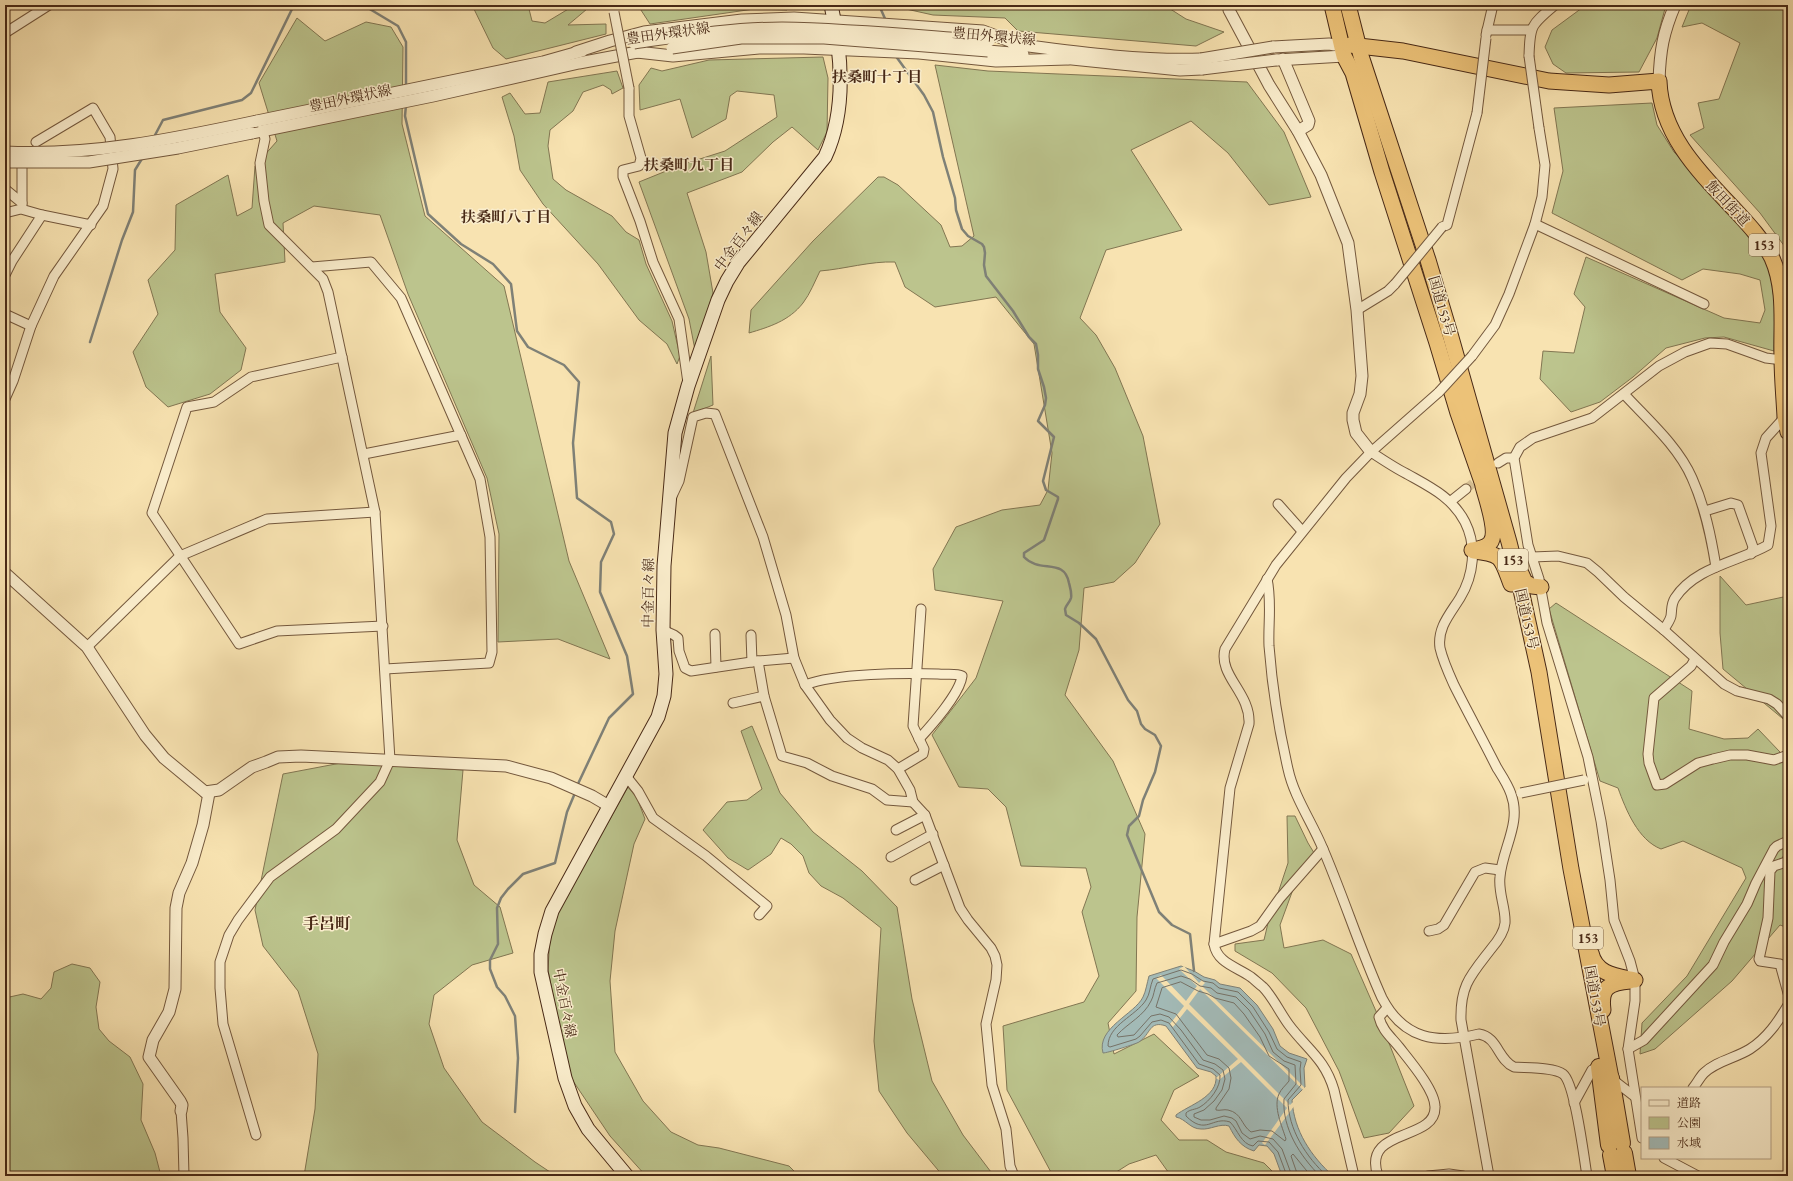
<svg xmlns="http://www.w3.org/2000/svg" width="1793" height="1181" font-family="'EB Garamond','Noto Serif JP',serif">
<rect width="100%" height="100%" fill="#f8e3b1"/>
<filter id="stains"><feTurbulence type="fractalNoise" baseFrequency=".005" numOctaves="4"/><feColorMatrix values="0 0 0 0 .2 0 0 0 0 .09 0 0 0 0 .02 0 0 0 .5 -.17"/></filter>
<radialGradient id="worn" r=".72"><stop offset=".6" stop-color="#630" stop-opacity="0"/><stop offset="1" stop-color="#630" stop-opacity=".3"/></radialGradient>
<g fill="#bcc48d" stroke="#827652">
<path d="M472,5H528L532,21L545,23L575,5H586L587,9L568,25L606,24V34L506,59L493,48Z"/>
<path d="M644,5H791L787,10L754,9L650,24L639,7Z"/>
<path d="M896,5H1164L1186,19L1224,32L1196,46L1018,31L1005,18L933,15L897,7Z"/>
<path d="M1586,5H1666L1657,38L1639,72L1566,73L1553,64L1545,47L1552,30Z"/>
<path d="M1691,5H1788V251L1760,213L1690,135L1704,128L1698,103L1719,99L1740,43L1702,23L1682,27Z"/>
<path d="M297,18L325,41L366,22L391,27L403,47L402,124L425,216L504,286L569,561L610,659L558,639L498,642L499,534L487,478L408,294L380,215L314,206L283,223L285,262L215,274L220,312L246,348L241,370L210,394L168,407L146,387L133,352L158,314L148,280L175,250L176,205L228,175L237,216L252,208L255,166L277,141L259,83Z"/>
<path d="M823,57L828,78L827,132L818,150L792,127L773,142L742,172L687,193L706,252L713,293L696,355L689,319L639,182L681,165L725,151L777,117L774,95L737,91L730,96L726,119L692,138L680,99L640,110L639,85L651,68L662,71L709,60Z"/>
<path d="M935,65L988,71L1247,82L1284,132L1311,197L1269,205L1228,153L1191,121L1131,150L1182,230L1106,250L1080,318L1096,335L1115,368L1143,436L1160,524L1135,563L1114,582L1084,588L1079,650L1065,695L1113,761L1145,834L1137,917L1136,991L1108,1023L1114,1054L1154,1034L1199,1076L1174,1090L1161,1120L1179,1140H1207L1226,1152L1264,1163L1277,1176H1171L1156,1155L1129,1164L1110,1176H1053L1007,1090L1003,1026L1084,1002L1099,976L1082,912L1091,887L1086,868L1021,866L1006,807L988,789L959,787L932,735L976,678L1003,601L935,590L933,569L956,527L1002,510L1040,505L1048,490L1052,453L1034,344L996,297L935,307L905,287L895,262C870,261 845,269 820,271C815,281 810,294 803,303C789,321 769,327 749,333L751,310L813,241L878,177H884L898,185L941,225L950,247L962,246L974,236Z"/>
<path d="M617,71L623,88L612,94L611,90L603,85L583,92L573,111L550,130L548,146L553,179L566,190L612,216L626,232L639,240L646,264L672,321L680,356L677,364L667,344L639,320L598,264L543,204L520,170L514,136L502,97L510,93L525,114L540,113L548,82Z"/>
<path d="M1652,103L1657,125L1674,152L1753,235L1769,263L1775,306L1774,351L1724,337L1705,338L1666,348L1633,377L1600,402L1571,412L1540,379L1543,351L1574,353L1585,307L1574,294L1586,257L1724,318L1760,323L1765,310L1760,280L1740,274L1703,269L1682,280L1552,213L1563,171L1554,108Z"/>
<path d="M711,356L713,405L693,413Z"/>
<path d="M1720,576L1746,605L1788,596V723L1723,669L1720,633Z"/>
<path d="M1556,603L1692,691L1689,729L1724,739L1748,738L1758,729L1780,752L1783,762H1788V928L1780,925L1732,981L1655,1049L1640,1054L1642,1023L1687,976L1746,878L1742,868L1683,841L1661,849C1638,840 1626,810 1618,788L1600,781L1549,609Z"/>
<path d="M752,726L780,793L813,832L862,871L897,907L912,999L932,1081L963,1135L994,1176H943L907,1133L879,1091L874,1041L881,928L843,898L821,886L809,873L803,856L791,844L781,838L771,854L748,870L728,858L703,830L727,802L747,800L762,789L741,731Z"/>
<path d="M341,763L463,770L457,840L474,885L500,907L513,953L472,965L434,995L429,1024L444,1068L482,1122L535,1162L556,1176H304L315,1109L318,1054L298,991L263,946L255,910L283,774Z"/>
<path d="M628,787L637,798L645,819L634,844L615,931L610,981L615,1052L643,1101L671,1132L698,1145L719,1148L789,1166L799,1176H646L610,1136L569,1075L548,970L550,936L557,913Z"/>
<path d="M1287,816H1295L1308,843L1319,861L1295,884L1280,925L1284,948L1323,940L1351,954L1379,1018L1414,1106L1389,1133L1364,1138L1339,1071L1306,1008L1272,973L1235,951V944L1264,940L1268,923L1288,863Z"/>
<path d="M72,964L90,968L100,982L96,1007L99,1029L109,1041L130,1057L143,1084L141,1120L155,1153L161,1176H5V998L23,994L41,999L51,988L54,972Z"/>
</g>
<path fill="#a3bbb8" stroke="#7f8177" d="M1181,966L1194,971L1204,977L1215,980L1220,984L1240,988L1257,1005L1273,1029L1280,1046L1289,1053L1307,1059L1304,1068L1305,1087L1292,1100C1294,1131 1311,1156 1333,1176H1285L1281,1173L1274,1154L1267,1146L1259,1145L1254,1151C1241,1147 1235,1138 1229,1126C1220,1123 1210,1130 1201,1129C1190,1129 1186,1119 1176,1117V1115C1189,1105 1218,1097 1216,1076L1211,1072L1197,1068L1166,1026C1149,1020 1151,1034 1139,1042C1136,1044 1107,1053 1103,1053C1096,1028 1135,1014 1143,997C1146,991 1147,983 1149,976Z"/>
<path fill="#f8e3b1" d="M1184,966L1199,983L1202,980L1205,983L1202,986L1306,1089L1304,1091L1200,989L1189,1004L1290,1105L1300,1095L1294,1101L1295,1105L1265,1145L1262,1143L1287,1108L1241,1062L1219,1080L1216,1078L1238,1059L1187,1009L1173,1027L1170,1024L1184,1006L1156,978L1161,975L1186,1001L1197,986L1179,969Z"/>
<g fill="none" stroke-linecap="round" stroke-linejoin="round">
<g stroke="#767267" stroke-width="1">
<path d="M1181,982L1198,991L1208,994L1215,998L1234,1003L1244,1014L1260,1037L1269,1056L1289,1069V1081C1286,1085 1281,1089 1279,1094C1273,1107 1282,1126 1286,1139L1285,1141L1272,1131L1260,1130L1251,1132C1241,1125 1242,1113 1228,1110C1224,1109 1220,1111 1216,1110V1108L1229,1089L1231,1078L1229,1068L1219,1059L1207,1055L1176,1014L1156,1007L1162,988Z"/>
<path d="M1287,1176L1278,1152L1269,1142L1258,1141L1253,1146C1241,1144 1238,1130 1230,1122C1212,1116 1206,1136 1186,1116V1113C1190,1109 1195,1110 1200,1107C1210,1101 1221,1087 1220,1075L1213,1069L1199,1064L1169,1023L1161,1020L1152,1022L1140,1036L1136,1039L1110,1047L1108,1046C1108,1025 1136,1016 1146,1000C1150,994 1150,986 1153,979L1181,970L1192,974L1203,981L1213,983L1219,988L1238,992L1253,1007L1269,1032L1277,1049L1287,1057L1301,1062L1300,1069L1301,1085L1288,1100C1288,1129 1306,1157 1327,1176"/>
<path d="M1292,1176L1282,1149L1273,1139L1260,1136L1250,1139L1242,1133L1236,1121L1232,1118L1224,1116L1210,1120H1201L1194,1117V1114L1204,1110L1214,1101L1222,1090L1225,1079L1223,1070L1215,1064L1203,1060L1181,1030L1169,1017L1160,1014L1151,1016L1134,1035L1118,1037L1117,1035C1128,1023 1144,1016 1151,1001C1154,996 1154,989 1157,983L1181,976L1190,979L1200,986L1211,988L1217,993L1236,997L1249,1010L1265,1034L1273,1052L1284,1061L1295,1065L1296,1084L1284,1099C1282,1128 1300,1156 1320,1176"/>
<path d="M1298,1176L1291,1156L1293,1154L1311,1176"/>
</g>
<g stroke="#7f8177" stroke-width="2.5">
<path d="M363,5L398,26L406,42V88"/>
<path d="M879,5L886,21"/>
<path d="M895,55L924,95L933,112L943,157L955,198L956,210L962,229L968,236L982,244L984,247L985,253L984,265L986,276L1013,311L1029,337L1036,344L1038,355V369L1044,387L1046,398L1045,405L1038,421L1054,437L1043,481L1046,490L1058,497V499L1044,540L1024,553V557C1040,574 1064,557 1069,583C1070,587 1072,593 1071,598C1070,602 1066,605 1065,609L1066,615L1079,623L1096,639L1128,700L1137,711L1141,724L1145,729L1155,735L1161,746L1155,772L1143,800L1139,816L1129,826L1127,835L1159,912L1172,925L1190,934L1194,971"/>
<path d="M406,105L405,116L428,214L461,244L493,264L511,284L517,331L528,347L564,365L579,382L573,443L577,498L611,522L614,534L601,562L600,592L627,656L633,694L609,718L577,786"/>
<path d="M154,137L163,120L242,100L251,93L294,5"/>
<path d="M90,342L122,240L133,212L135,170L143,157"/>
<path d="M515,1112L518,1058L515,1016L505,996L497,987L490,969V960L498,944L497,908L501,898L508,889L523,874L555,863L567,812L575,793"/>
</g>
<path stroke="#d5be92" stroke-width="9" stroke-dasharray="9 4.5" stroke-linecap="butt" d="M1466,489L1483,475"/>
<defs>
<g id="minor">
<path d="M1487,30H1530"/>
<path d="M5,33L49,5"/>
<path d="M1486,35L1492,9"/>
<path d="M1529,56C1530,25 1531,25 1555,5"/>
<path d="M629,88V116L641,158L639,166L623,170V177L640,221L653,262L679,319L688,383"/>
<path d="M5,189L22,203V205"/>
<path d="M22,203V163"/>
<path d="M5,213L21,209L42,215L91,225"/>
<path d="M1535,224L1704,304"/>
<path d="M1442,227L1447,225L1477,113"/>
<path d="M312,267L371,262L401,298L480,479L490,537L492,652L489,663L385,669"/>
<path d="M5,275L12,261L42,215"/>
<path d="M1357,310L1388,291L1395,284"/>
<path d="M5,314L31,326"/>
<path d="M1472,356L1495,325L1509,294L1535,224L1542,197L1545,165L1539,128"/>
<path d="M342,357L251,377L214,402L187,407L152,513L239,644L277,631L383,626"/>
<path d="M1624,394C1648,420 1678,446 1692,478C1705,507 1711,536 1716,567"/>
<path d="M5,399L13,381L31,326L54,276L103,206L113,169L110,137L93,108L36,142"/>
<path d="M1371,452C1383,460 1395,468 1407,474C1430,487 1452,497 1465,522C1477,546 1474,575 1460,598C1450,614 1437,628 1440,648C1443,661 1449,674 1454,685C1468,713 1483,740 1497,768C1502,776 1508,785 1511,794C1522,823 1502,849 1500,877C1498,893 1506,908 1505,923C1504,933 1497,942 1491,949C1471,975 1460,985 1461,1020L1489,1176"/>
<path d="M364,454L461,435"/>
<path d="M1498,463L1506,458H1514"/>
<path d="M672,496L679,481L693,417L706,413L715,414L763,537L786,615L794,658L805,685L830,720L847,738L862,748L888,760L898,769L910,790L913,802L925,815L960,908L968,920L991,948L995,956L997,965L996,980L986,1024L992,1085L1006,1129L1010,1166L1014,1176"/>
<path d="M1451,501L1466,489"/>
<path d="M1278,504L1302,531"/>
<path d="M1705,511L1731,503L1738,505L1753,547L1751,554"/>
<path d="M1532,557L1558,556L1587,563L1598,572L1624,597L1664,630L1724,684L1737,691L1769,699L1777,704L1788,716"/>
<path d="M1267,579C1272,601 1268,624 1269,646C1272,685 1279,730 1288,769C1294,797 1312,822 1323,849C1344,898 1360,949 1382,998C1404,1040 1437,1044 1479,1034C1498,1037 1498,1060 1514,1067C1526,1068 1554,1067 1563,1074C1575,1083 1584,1158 1587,1176"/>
<path d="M663,630L674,635L678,638L679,651L685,668L691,671L758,661L794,658"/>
<path d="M1664,630C1666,625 1670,621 1671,616C1672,609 1671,604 1675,598C1695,567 1738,562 1768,545L1771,526L1761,453L1766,438L1785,417"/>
<path d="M715,634L716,667"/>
<path d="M751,635L752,662"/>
<path d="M87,647L180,556L267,519L375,512"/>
<path d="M1695,659L1691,666L1654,698L1648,754L1649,763L1657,785L1665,784L1698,763L1713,759L1730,755H1747L1774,760L1788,755"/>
<path d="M758,661L764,696L782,756L807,763L832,776L872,789L887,800L913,802"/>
<path d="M805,685C836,673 904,673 938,674C946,675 956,673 962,676C960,693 931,726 919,739"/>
<path d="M733,703L764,696"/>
<path d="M898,769L923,754L924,749L913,726L921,609"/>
<path d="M626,776L638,791L653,818L706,856L767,906L759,915"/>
<path d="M896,830L925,815"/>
<path d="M891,857L933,834"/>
<path d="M1788,858L1786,862L1774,866L1770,871L1768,918L1759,959L1760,961L1780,964L1788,993"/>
<path d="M915,880L944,865"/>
<path d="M1429,931L1438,929L1444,925L1475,872L1485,868L1500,870"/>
<path d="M1214,944L1251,931L1260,926L1280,898L1323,849"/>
<path d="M1628,1049L1644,1040L1713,965L1724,942L1747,904L1756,883L1774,849L1777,846L1788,841"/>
<path d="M1612,1079L1634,1096"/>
<path d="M1693,1088C1697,1083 1700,1077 1704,1073C1716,1061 1736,1058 1750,1049C1767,1038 1778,1022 1788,1005"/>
<path d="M1574,1103L1592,1070L1599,1067"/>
<path d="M181,1111L183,1138L184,1176"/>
<path d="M256,1135L223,1024L220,988V962L229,935L238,920L270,877L336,829L380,782L390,760L375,512L328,292L323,279L269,225L264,201L260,163L265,139L263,131"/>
<path d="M1642,1138L1628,1049L1635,1001V980L1630,961L1614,920L1610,880L1601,821L1588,757L1547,623L1539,579L1528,545L1514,458L1520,447L1533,438L1592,418L1659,366L1685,352L1710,343L1727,344L1766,358L1782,360"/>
<path d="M1664,1158L1698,1176"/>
<path d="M1354,1176L1334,1090C1325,1059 1307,1049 1289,1025C1280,1013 1273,997 1263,987C1259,984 1255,980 1251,977C1237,967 1217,963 1214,944L1230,788L1249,724C1251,693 1218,676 1225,649L1276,565L1346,478L1371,452L1439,392"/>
<path d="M1378,1176C1361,1127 1436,1142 1435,1107C1435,1090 1410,1061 1399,1047C1391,1037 1382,1030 1379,1017L1387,1008"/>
<path d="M1428,1176L1449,1174L1463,1176"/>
</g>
<g id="tertiary">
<path d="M1229,10L1269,85L1298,131L1321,175L1348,243L1357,310L1362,376L1360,394L1353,413V420L1356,433L1371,452"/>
<path d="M1013,44C1075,52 1138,61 1201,59"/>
<path d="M1273,47L1329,44L1341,46"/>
<path d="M988,51L1023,54"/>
<path d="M576,52L610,41L644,32L742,20L794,18L983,31L1020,45"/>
<path d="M637,52L673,56L759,48H804L919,53L996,61L1068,59"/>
<path d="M1062,58L1180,70L1202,69"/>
<path d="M1283,59L1309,121L1308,125L1298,131"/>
<path d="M1277,60L1344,56"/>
<path d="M1659,81C1660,51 1663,33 1675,5"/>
<path d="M257,121L543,62L582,51"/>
<path d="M252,133L433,96L579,63L643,51"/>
<path d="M5,573L87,647L145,735L164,758L205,792L219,790L252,767L266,762L278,757L301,756L506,766L551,778L592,796L609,806"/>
<path d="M181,1111L182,1105L180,1101L149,1057L153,1040L169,1012L175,989L176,908L179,893L192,863L203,825L209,793L205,792"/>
</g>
<path id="secondary" d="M627,1176L588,1129L575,1106L565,1078L541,972V954L545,934L552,911L658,717L664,696L666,674L663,630L664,566L675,433L688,386L718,300L727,281L738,263L825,157C847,110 842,54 831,5"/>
<g id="trunk">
<path d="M1332,5L1344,56L1353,73L1382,172L1437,343L1458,413L1482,482"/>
<path d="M1348,5L1361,56L1428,260L1450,334L1509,542L1521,590L1539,672L1571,869L1611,1078"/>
<path d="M1350,45L1403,51L1549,81L1609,85L1659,81C1661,135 1700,173 1735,210C1749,225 1763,240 1772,258C1786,289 1781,325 1782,357C1782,377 1784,397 1785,417L1788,432"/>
<path d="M1472,550C1478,549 1486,548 1490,543C1499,533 1486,498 1483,486"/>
<path d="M1474,551C1503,554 1501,558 1511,584"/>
<path d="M1520,571L1525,582L1532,586L1541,587"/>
<path d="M1591,953C1596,975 1617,976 1635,980"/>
<path d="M1603,1010C1600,987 1609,983 1630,981"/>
</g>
<g id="motorway">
<path d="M1599,1067L1609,1145"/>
<path d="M1611,1078L1622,1143"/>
<path d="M1624,1153L1628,1176"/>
<path d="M1611,1155L1615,1176"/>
</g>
</defs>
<use href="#minor" stroke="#74583d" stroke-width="11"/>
<use href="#tertiary" stroke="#74583d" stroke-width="13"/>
<use href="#secondary" stroke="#482916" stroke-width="15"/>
<use href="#trunk" stroke="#482916" stroke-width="17"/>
<use href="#motorway" stroke="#482916" stroke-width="18"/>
<use href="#minor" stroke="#faedcc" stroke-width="9"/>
<use href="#tertiary" stroke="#faedcc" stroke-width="11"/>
<use href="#secondary" stroke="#faedcc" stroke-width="13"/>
<use href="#trunk" stroke="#ecc278" stroke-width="15"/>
<use href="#motorway" stroke="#ecc278" stroke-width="16"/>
<defs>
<g id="minor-bridge">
<path d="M614,12L629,88"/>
<path d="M1529,56L1539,128"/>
<path d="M1477,113L1486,38"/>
<path d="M1395,284L1442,227"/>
<path d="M1439,392L1472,356"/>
<path d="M1521,793L1584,780"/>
</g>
<g id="tertiary-bridge">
<path d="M634,43C683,36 733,28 782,28C851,29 920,36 989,41"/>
<path d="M672,48L741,38H824L988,51"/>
<path d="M1201,59L1273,47"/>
<path d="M1202,69L1276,60"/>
<path d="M5,152C92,156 173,139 257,121"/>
<path d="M5,162H89L178,148L252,133"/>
</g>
</defs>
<use href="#minor-bridge" stroke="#74583d" stroke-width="11" stroke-linecap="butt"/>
<use href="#tertiary-bridge" stroke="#74583d" stroke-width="13" stroke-linecap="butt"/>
<use href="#minor-bridge" stroke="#faedcc" stroke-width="9"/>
<use href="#tertiary-bridge" stroke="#faedcc" stroke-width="11"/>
</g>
<g text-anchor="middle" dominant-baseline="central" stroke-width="3" stroke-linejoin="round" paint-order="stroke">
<g fill="#faedcc" stroke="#7d644d" stroke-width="1">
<rect x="1749" y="234" width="30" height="22" rx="3"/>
<rect x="1498" y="549" width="30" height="22" rx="3"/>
<rect x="1573" y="927" width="30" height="22" rx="3"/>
</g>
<g font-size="13" font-weight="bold" fill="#482916">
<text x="1764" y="245">153</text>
<text x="1513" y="560">153</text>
<text x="1588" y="938">153</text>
</g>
<g font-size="14" fill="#482916" stroke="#faedcc">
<text transform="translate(668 33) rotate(-8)">豊田外環状線</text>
<text transform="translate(994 36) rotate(5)">豊田外環状線</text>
<text transform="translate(350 98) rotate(-12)">豊田外環状線</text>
<text transform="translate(1728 203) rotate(47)">飯田街道</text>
<text transform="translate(738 241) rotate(-53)">中金百々線</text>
<text transform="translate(1442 306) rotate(74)">国道153号</text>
<text transform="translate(648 593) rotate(-89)">中金百々線</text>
<text transform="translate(1527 619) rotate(77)">国道153号</text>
<text transform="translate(1595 996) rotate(80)">国道153号</text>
<text transform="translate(565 1003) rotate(79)">中金百々線</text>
</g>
<g font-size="15" font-weight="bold" fill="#482916" stroke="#faedcc">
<text x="877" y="76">扶桑町十丁目</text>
<text x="689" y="164">扶桑町九丁目</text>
<text x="506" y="216">扶桑町八丁目</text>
</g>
<g font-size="16" font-weight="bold" fill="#482916" stroke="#faedcc">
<text x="327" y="923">手呂町</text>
</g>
</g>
<rect width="1793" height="1181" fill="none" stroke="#f8e3b1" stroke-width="20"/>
<rect x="6" y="6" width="1781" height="1169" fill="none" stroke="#482916" stroke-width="2"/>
<rect x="10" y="10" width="1773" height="1161" fill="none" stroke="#482916"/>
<rect x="1641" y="1087" width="130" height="72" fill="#faedcc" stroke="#b39f83"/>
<rect x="1649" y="1100" width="20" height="6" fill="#faedcc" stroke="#b39f83"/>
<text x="1677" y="1107" font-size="12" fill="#482916">道路</text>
<rect x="1649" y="1117" width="20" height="12" fill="#bcc48d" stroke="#b39f83"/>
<text x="1677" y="1127" font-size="12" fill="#482916">公園</text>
<rect x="1649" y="1137" width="20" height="12" fill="#a3bbb8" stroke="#b39f83"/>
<text x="1677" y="1147" font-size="12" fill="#482916">水域</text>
<rect width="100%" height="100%" filter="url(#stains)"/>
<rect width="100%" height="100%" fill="url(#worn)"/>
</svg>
